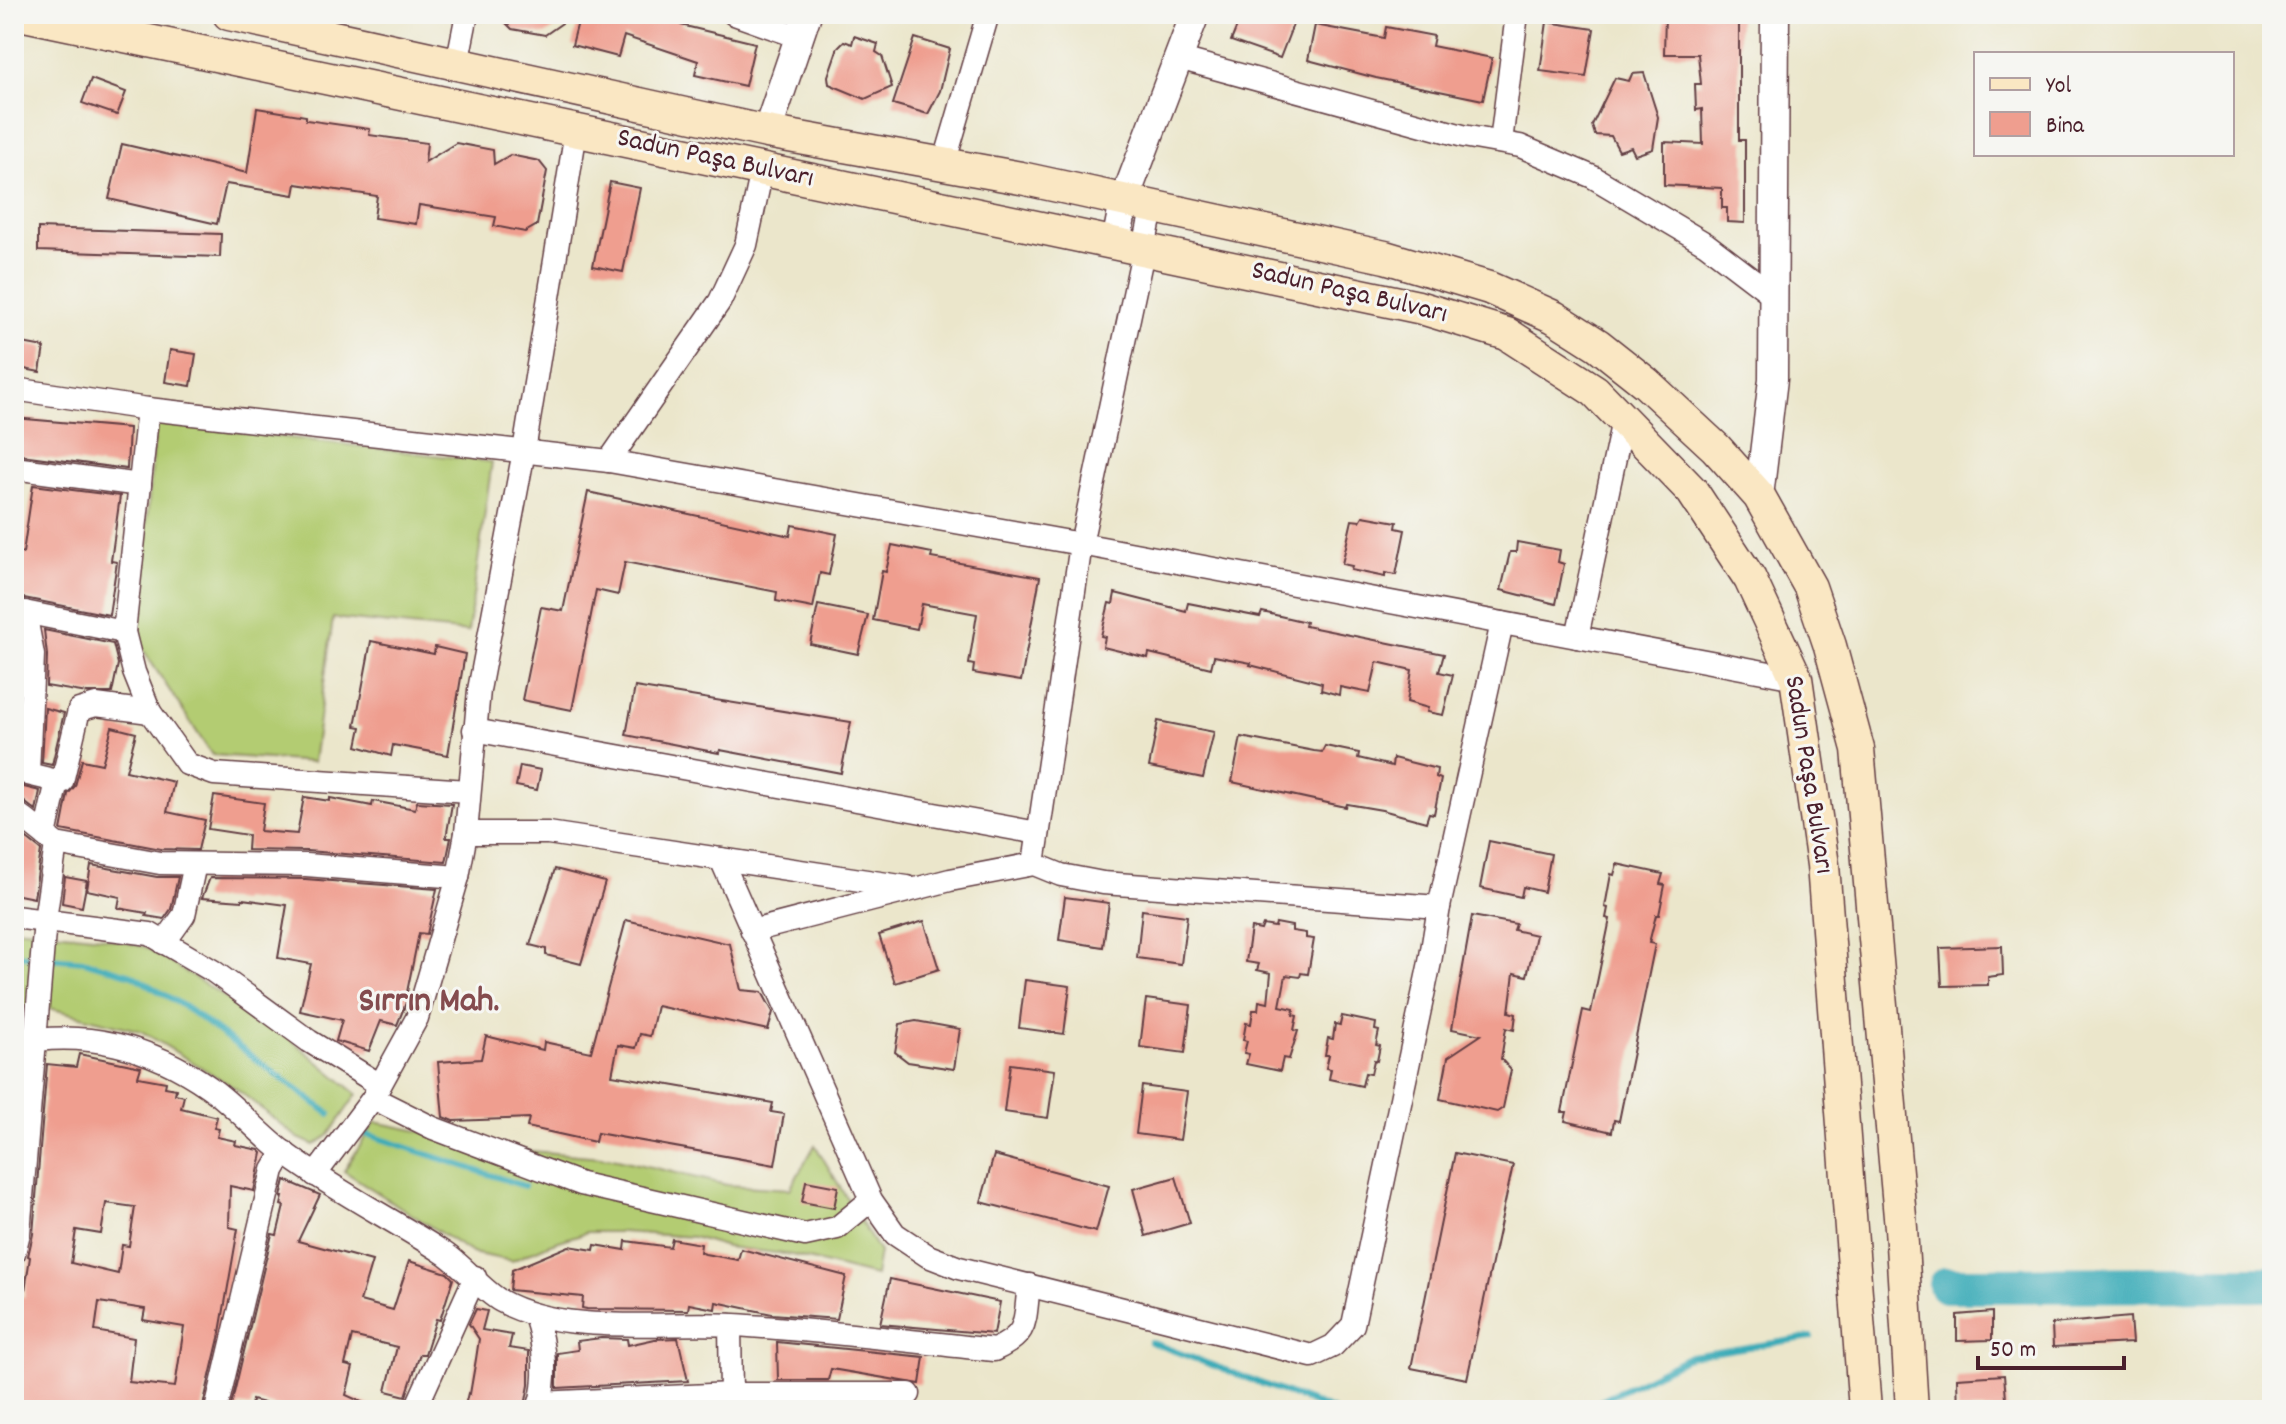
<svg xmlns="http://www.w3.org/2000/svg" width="2286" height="1424" font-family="Dekko,sans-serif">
<rect width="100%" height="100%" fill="#f6f6f2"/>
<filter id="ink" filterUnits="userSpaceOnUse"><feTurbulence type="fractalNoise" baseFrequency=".0125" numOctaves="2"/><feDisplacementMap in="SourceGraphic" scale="16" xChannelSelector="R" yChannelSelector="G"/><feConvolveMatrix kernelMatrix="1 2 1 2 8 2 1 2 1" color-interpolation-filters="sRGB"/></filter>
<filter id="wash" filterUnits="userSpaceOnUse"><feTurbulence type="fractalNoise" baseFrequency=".006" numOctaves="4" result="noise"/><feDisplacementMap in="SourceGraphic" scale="32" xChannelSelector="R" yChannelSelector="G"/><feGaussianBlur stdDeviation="1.8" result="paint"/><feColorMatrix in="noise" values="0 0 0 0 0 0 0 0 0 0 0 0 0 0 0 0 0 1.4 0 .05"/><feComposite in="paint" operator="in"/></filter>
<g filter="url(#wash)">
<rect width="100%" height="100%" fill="#ebe6cb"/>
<g fill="#b3cc72" stroke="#7e764e" stroke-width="2">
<path d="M156,422L492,462L468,632L333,618L313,762L212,755L136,639Z"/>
<path d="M14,928L102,937L145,947L287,1036L357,1094L328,1136L314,1145L298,1138L237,1089L141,1031L49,1008L14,1009Z"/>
<path d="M375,1122L507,1149L613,1158L727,1185L790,1189L815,1145L879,1252L875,1276L792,1255L727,1247L693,1237L621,1232H587L550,1244L512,1261L472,1253L344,1171Z"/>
</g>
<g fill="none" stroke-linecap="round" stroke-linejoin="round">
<g stroke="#3babb8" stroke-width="6">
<path d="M14,955L84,961L132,975L185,1007L330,1114"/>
<path d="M366,1134L524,1186"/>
<path d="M1150,1342L1332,1410"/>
<path d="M1583,1410L1691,1356L1811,1337"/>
</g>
<path stroke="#3babb8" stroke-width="36" d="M1946,1285L2272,1284"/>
</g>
<g id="blocks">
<g fill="#ef9e8f" fill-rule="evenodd">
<path d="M497,14H575L545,35L512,29Z"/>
<path d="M580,14H685L681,25L755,43L745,86L695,75L698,61L624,36L618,57L572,45Z"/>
<path d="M1242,14H1297L1280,58L1231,41Z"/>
<path d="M1665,14H1739V140H1745V223L1727,222V208H1722V188L1664,185V142L1703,144L1702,109L1696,110L1695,84H1701L1698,54H1664Z"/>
<path d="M1547,22L1594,29L1586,77L1540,71Z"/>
<path d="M1315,25L1384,38L1386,27L1434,36L1432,46L1492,58L1483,100L1376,78L1308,60Z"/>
<path d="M854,36L878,44L876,52L882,56L892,87L865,99L829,84L828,76L838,47L844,41L852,44Z"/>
<path d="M915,38L950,49L940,91L928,114L893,104Z"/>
<path d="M1644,73L1658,117L1653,149L1635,155L1631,147L1619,151L1611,136L1595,135L1592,125L1615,78L1629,81L1632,74Z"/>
<path d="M91,79L126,92L117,115L82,103Z"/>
<path d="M257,108L306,116V120L370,129L369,135L427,143L425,162L456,143L493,150L494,164L510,155L539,161L547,171L537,225L525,232L494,226L496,217L419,205L416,224L374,218L377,196L296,184L294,195L226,184L217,224L109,199L122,144L247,173Z"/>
<path d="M610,182L640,188L623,272L593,266Z"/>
<path d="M38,228L221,234L220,257L38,251Z"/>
<path d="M17,342L44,347L40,372L14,367Z"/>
<path d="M170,350L196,354L191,386L165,382Z"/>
<path d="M14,418L129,428L127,469L14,454Z"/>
<path d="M33,485L120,496L111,561L117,562L109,615L14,596V551L23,553Z"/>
<path d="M588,492L790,536L792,525L837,534L829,575L820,573L813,608L776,601L777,592L625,562L618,595L596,590L572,710L522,700L541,607L563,611Z"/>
<path d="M1363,516L1397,522L1396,528L1405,530L1396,575L1385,573V577L1351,570L1352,566L1342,564L1352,520L1360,521Z"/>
<path d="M1517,542L1560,550L1558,562L1564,564L1556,604L1501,590L1510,552H1516Z"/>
<path d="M892,545L932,553L931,558L1040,577L1021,681L973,673L974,665L969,664L977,614L922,604L917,629L873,620L882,571L886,572Z"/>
<path d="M1115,593L1186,611L1188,603L1260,617L1262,612L1306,622L1305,626L1444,654L1439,672L1453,675L1443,715L1427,712L1428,708L1407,702L1412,670L1377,662L1370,693L1340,687L1339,695L1321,690L1322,683L1250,665L1251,663L1214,656L1211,668L1149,653L1148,658L1103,647L1105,637L1101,636L1109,603L1113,604Z"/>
<path d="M818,605L868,615L858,654L810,644Z"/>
<path d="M44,630L113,644L118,664L112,693H87L46,686L47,655Z"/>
<path d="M371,641L434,654L435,647L465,654L448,755L393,745L391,756L357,746L361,727L355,726Z"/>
<path d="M635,687L851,722L841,773L720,750L719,753L626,735Z"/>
<path d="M45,708L64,713L52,765L42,763Z"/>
<path d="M1158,721L1214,732L1203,778L1149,767Z"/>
<path d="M112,727L136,733L126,771L174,782L167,812L205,820L198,850L161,849L61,830L68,794L75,786L82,760L102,764Z"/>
<path d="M14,733L15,779L24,787L40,791L36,811L22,800L14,797Z"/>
<path d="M1241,737L1314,751L1322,752L1325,746L1359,753L1358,758L1392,766L1393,758L1437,769L1436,777L1441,779L1434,814L1429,813L1426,822L1382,810L1347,804L1346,807L1232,782Z"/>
<path d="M520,766L541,770L537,790L516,786Z"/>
<path d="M214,796L264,803L260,831L297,834L304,797L330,801V798L372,806L373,801L415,809L417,802L452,804L446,838H451L446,862L307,851L247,850L248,835L208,829Z"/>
<path d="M14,829L41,850L34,898L14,894Z"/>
<path d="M1489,841L1551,854L1544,892L1523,887L1521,897L1480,888Z"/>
<path d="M1617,864L1663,874L1660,884L1665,885L1659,915H1656L1649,943L1655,944L1619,1121L1614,1120L1612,1132L1565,1121L1567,1112H1562L1583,1010L1591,1012L1610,919L1606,918L1608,908L1605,907L1611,874L1614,875Z"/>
<path d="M91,865L157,877H178L171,909L164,919L146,916L147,913L118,908L120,897L87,890Z"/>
<path d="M555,869L605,882L581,964L546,955V949L530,945Z"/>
<path d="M65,877L87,881L82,907L62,903Z"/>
<path d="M210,878L305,879L437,889L427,934L419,933L407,992L410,993L397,1025L381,1021L369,1051L336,1041L342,1020L300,1011L311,964L278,958L287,905L242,899V901L202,898Z"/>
<path d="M1065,897L1109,903L1103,947L1059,940Z"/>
<path d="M1142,910L1187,916L1181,964L1137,958Z"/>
<path d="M1472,916L1516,924L1514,930L1536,935L1527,976L1514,973L1509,1012L1516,1014L1514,1030L1506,1028L1501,1059L1511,1070L1503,1108L1497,1112L1440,1099L1448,1057L1481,1035L1452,1029Z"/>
<path d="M626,920L730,944L741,990L762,992L773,1012L768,1030L657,1006L650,1036L640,1034L636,1048L618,1045L612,1075L773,1103L771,1112L784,1114L775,1165L597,1133L595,1142L527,1127L529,1118L453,1121L443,1117L438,1062L481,1059L486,1036L543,1050L544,1042L591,1052Z"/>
<path d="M924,921L939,969L895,983L879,935Z"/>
<path d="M1276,923L1292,926V931L1306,933V938L1314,939L1308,974L1301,973L1300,977L1286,975L1280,1006L1294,1009L1293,1015L1297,1016L1294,1030L1298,1031L1289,1059L1283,1058L1280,1071L1246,1064L1249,1054L1244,1053L1247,1041L1243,1040L1246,1023L1251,1024L1253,1010H1258L1259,1001L1268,1003L1271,973L1257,970L1259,964L1246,962L1251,928L1261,930L1263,925L1275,927Z"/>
<path d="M2002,946L2003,975L1988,977V985L1942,986L1940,948Z"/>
<path d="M1025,980L1070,986L1064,1034L1019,1028Z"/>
<path d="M1146,999L1191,1005L1185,1053L1140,1047Z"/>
<path d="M1342,1016L1376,1023L1375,1030L1379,1031L1376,1045L1380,1046L1377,1061L1374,1060L1371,1074L1365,1073L1362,1086L1329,1079L1331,1069L1326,1068L1329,1055H1325L1328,1038L1333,1039L1335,1024L1340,1025Z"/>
<path d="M916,1021L960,1029L954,1069L908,1062L895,1052L900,1024Z"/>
<path d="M79,1054L141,1067L138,1077L166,1082L165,1087L176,1089L175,1094L184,1096L181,1108L217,1117L214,1128L219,1129L217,1137L236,1141L235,1145L259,1150L262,1153L254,1191L230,1186L229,1227L238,1229L219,1338L202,1410H14V1295L24,1297L30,1257L28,1256L33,1234L47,1064L76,1067ZM106,1203L135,1207L129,1246L122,1245L118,1274L71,1263L76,1230L101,1234ZM99,1302L145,1309L143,1320L184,1327L175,1387L129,1382L134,1338L95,1331Z"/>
<path d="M19,1057V1059L14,1124V1058Z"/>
<path d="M1010,1064L1055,1070L1048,1118L1004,1112Z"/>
<path d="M1142,1086L1187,1092L1180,1140L1136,1134Z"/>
<path d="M1455,1153L1513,1165L1467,1379L1411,1368Z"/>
<path d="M994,1155L1109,1186L1096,1232L981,1202Z"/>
<path d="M1176,1177L1190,1223L1146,1236L1133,1189Z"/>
<path d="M285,1180L320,1195L298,1241L372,1261L360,1301L393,1310L409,1261L447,1273L453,1279L440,1320L436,1319L425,1354H420L406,1396L386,1391L397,1347L352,1336L345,1365L353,1367L346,1395L379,1410H291L252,1400L251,1407L239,1405L238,1410H230L272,1234L277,1235L284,1206L281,1205L283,1197H281Z"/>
<path d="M806,1181L838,1187L834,1208L802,1202Z"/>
<path d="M672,1239L701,1244L700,1252L705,1254L738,1260L741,1249L846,1276L837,1319L772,1314L716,1302L715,1309L689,1304L688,1310L587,1309L582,1308L583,1297L510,1290L512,1270L569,1246L594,1250L595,1245L625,1250L626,1241L670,1247Z"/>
<path d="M890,1279L1000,1302L994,1334L880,1324Z"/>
<path d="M476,1309L487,1311L482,1330L512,1335L509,1348L529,1351V1385L525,1406L511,1403L512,1410H464L468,1393L470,1394L476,1359L479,1339L469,1324Z"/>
<path d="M1992,1312V1340L1957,1341V1315Z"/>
<path d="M2130,1317L2132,1343L2053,1347L2052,1324Z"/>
<path d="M601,1338L627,1339L628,1345L655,1339L678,1338L688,1381L557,1388V1353L578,1350L577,1341Z"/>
<path d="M777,1342L924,1357L920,1384L831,1369L828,1380H778Z"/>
<path d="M2004,1375L2007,1410H1958L1957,1378Z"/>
<path d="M845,1408H910L914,1410H844Z"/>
</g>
</g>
</g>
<g filter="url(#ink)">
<use href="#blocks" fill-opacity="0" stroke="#623d43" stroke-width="2"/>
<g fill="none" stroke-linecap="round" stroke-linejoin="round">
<defs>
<g id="minor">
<path d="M734,14L799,37"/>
<path d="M1178,58L1463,136L1520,146L1593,177L1706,244L1773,295"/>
<path d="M457,64L467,14"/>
<path d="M1501,142L1517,14"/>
<path d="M944,164L988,14"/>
<path d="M14,389L148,409L609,461L1081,544L1796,678"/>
<path d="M148,409L124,632L134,672L150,712L187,764L214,774L468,791"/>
<path d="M609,461L720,301L746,245L762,170"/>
<path d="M14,468L140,485"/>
<path d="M14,610L124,632"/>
<path d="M25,612L33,655L28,774L57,781L45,835"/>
<path d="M1577,637L1623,420"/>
<path d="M474,730L1038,833"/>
<path d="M57,781L62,782L79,710L96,705L150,712"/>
<path d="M14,811L56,844L160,863L306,865L458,877"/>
<path d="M466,833H548L907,887"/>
<path d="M721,859L871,1200L895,1234L928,1256L959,1268L1312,1356L1333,1346L1353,1325L1430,962L1439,907L1502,623"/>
<path d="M1034,864L1081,544L1153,205"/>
<path d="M14,917L150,934L213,971L309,1041L380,1085"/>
<path d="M752,931L950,880L1034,864L1061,875L1103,883L1439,907"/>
<path d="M164,943L184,915L195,864"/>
<path d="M14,1044C83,1029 151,1046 209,1087C237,1107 259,1134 287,1155C336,1191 390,1218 441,1251C463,1264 480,1289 501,1301C563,1336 665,1321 734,1325C821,1330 908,1341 994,1350C1030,1334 1024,1321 1029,1285"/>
<path d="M373,1098L433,1128L581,1184L805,1235L837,1228L871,1200"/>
<path d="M315,1175L373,1098L417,1018L458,877L466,833L479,690L524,451L576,131"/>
<path d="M14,1253L19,1233L45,920L56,844"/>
<path d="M535,1316C545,1345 548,1380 538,1410"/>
<path d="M540,1403L731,1394H909"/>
<path d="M216,1410L273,1170L284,1152"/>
<path d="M415,1410L475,1277"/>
<path d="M728,1410L731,1394L730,1325"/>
</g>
<g id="tertiary">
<path d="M767,132L807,14"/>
<path d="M1116,243L1124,201L1195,14"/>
<path d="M1759,496L1773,379L1775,14"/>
</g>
<g id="secondary">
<path d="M20,14L1418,307L1507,334L1595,391L1692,491L1750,579L1796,678L1823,865L1865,1410"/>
<path d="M229,14L767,132L1021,178L1385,257L1489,288L1554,317L1598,345L1646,383L1716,448L1759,496L1810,587L1830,646L1858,749L1901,1228L1912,1410"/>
</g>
</defs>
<use href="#minor" stroke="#623d43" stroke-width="25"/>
<use href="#tertiary" stroke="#623d43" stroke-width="31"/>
<use href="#secondary" stroke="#623d43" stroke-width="35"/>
<use href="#minor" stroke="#fff" stroke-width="22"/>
<use href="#tertiary" stroke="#fff" stroke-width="28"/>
<use href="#secondary" stroke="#fae7c3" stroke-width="32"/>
</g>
</g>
<g text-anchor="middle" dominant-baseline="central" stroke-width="6" stroke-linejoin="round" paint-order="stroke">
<g font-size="28" fill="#4a1f2b" stroke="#f6f6f2">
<text transform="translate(715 160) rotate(12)">Sadun Paşa Bulvarı</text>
<text transform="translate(1349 294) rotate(13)">Sadun Paşa Bulvarı</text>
<text transform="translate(1807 775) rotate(81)">Sadun Paşa Bulvarı</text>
</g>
<g font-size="36" font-weight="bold" fill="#844b4e" stroke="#f6f6f2">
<text x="429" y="1003">Sırrın Mah.</text>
</g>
</g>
<rect width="2286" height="1424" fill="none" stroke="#f6f6f2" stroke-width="48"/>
<rect x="1974" y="52" width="260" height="104" fill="#f6f6f2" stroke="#b1a0a2" stroke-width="2"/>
<rect x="1990" y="78" width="40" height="12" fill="#fae7c3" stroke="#b1a0a2" stroke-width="2"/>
<text x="2046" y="92" font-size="24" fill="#4a1f2b">Yol</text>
<rect x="1990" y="112" width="40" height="24" fill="#ef9e8f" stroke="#b1a0a2" stroke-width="2"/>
<text x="2046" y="132" font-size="24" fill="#4a1f2b">Bina</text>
<path d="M1978 1356v12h146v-12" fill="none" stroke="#4a1f2b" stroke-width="4"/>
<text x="1990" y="1356" font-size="24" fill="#4a1f2b" stroke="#f6f6f2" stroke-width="6" paint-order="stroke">50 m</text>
</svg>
